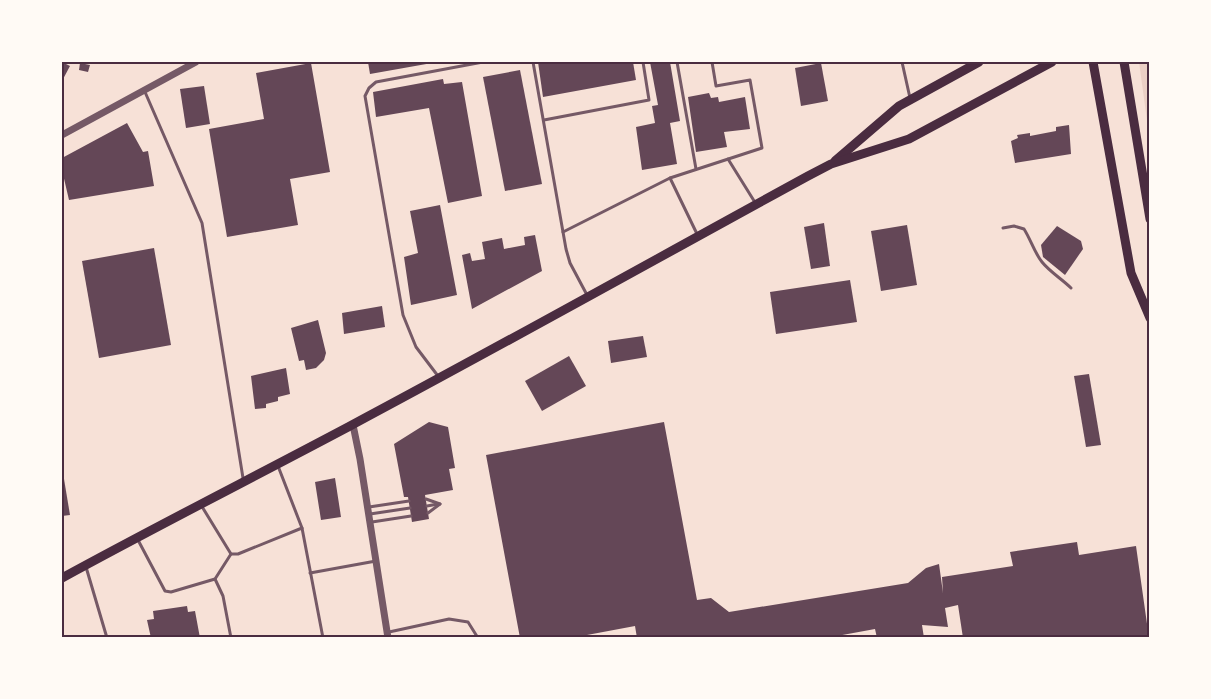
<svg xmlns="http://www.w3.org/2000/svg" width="1211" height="699" font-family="'Libre Baskerville',serif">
<rect width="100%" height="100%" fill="#f7e1d7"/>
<path fill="#ebcfc5" d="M1139,62H1149V135Z"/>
<g fill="#644757">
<path d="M62,62L70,66L62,81Z"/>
<path d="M368,62H432V63L370,74Z"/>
<path d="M538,62H633L636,80L543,97Z"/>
<path d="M650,62H670L680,121L670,123L677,164L642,170L636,127L655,123L652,106L658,105Z"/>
<path d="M80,63L90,65L88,72L79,70Z"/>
<path d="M311,63L330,172L290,179L298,225L227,237L209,129L264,119L256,73Z"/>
<path d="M821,63L828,101L801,106L795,68Z"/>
<path d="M520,70L542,184L505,191L483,77Z"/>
<path d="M443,79L444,84L462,82L482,196L448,203L429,108L376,117L373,92Z"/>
<path d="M204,86L210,124L186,128L180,89Z"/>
<path d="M709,93L711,98L718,97L719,102L745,97L750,129L724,132L727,147L696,152L688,97Z"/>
<path d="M127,123L143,152L148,151L154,186L69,200L62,170V158Z"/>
<path d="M1069,125L1071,154L1015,163L1011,141L1018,138L1017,135L1030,133V136L1056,131V127Z"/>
<path d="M440,205L457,295L411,305L404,257L418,253L410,211Z"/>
<path d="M824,223L830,266L811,269L804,227Z"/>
<path d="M907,225L917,285L881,291L871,231Z"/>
<path d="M1057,226L1081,241L1083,249L1065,275L1043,257L1041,245Z"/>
<path d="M535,235L542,271L472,309L462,255L470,253L472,261L485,259L482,242L502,238L504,249L525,245L524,237Z"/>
<path d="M154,248L171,345L99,358L82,261Z"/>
<path d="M850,280L857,322L776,334L770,292Z"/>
<path d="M382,306L385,327L344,334L342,313Z"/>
<path d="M318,320L326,353L324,360L316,368L306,370L304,360L299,361L291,328Z"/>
<path d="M643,336L647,357L611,363L608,341Z"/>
<path d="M569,356L586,386L542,411L525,381Z"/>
<path d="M286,368L290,394L278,397V401L266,404V408L255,409L251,376Z"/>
<path d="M1089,374L1101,445L1086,447L1074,376Z"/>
<path d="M429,422L448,427L455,468L449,469L453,490L425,495L429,519L412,522L408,497H404L394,444Z"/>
<path d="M664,422L697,600L711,598L729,612L908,583L926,568L939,564L943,593L942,577L1013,566L1010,552L1077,542L1079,555L1136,546L1149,638H963L958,605L945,608L948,627L922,625L924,638H877L875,629L826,638H637L635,626L571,638H520L486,455Z"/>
<path d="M62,467L70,515L62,516Z"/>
<path d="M335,478L341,517L321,520L315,482Z"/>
<path d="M187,606L188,612L195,611L200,638H151L147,620L154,619L153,611Z"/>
</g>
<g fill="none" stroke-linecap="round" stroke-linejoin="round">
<g stroke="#755966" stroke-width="3">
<path d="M533,62L566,249L570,263L587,295"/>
<path d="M677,62L696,169"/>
<path d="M902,62L910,98"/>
<path d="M145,92L202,223L243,478"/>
<path d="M544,120L649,100L643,62"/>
<path d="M728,159L756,204"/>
<path d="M670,178L762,148L750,80L716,86L712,62"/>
<path d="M1003,228L1014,226L1024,229C1031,240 1034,252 1042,262C1050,272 1062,279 1071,288"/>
<path d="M563,232L670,178L698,236"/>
<path d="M438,376L416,347L403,315L365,96L369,88L376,82L483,62"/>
<path d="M278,466L302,528L323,638"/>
<path d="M426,499L440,504"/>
<path d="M201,505L231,554H238L302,528"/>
<path d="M427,506L438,504"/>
<path d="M369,507L409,501"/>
<path d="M428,513L440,504"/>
<path d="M370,514L410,508"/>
<path d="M372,522L411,516"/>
<path d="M138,540L165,591L171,592L215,579L231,554"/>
<path d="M86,567L107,638"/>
<path d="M310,573L376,561"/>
<path d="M215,579L223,596L231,638"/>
<path d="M389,632L449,619L468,622L478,638"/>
</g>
<g stroke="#755966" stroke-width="7">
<path d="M62,135L196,62"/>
<path d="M353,425L360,459L388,638"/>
</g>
<g stroke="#4a2c40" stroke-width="9">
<path d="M1093,62L1131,273L1150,318"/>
<path d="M1124,62L1150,219"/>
<path d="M835,161L899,106L979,62"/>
<path d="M62,578C157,526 254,477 350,426C504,344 656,259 808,176L831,164L909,139L1052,62"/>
</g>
</g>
<rect width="1211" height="699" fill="none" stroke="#fffaf5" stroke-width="126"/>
<rect x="63" y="63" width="1085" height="573" fill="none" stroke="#4a2c40" stroke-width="2"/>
</svg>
